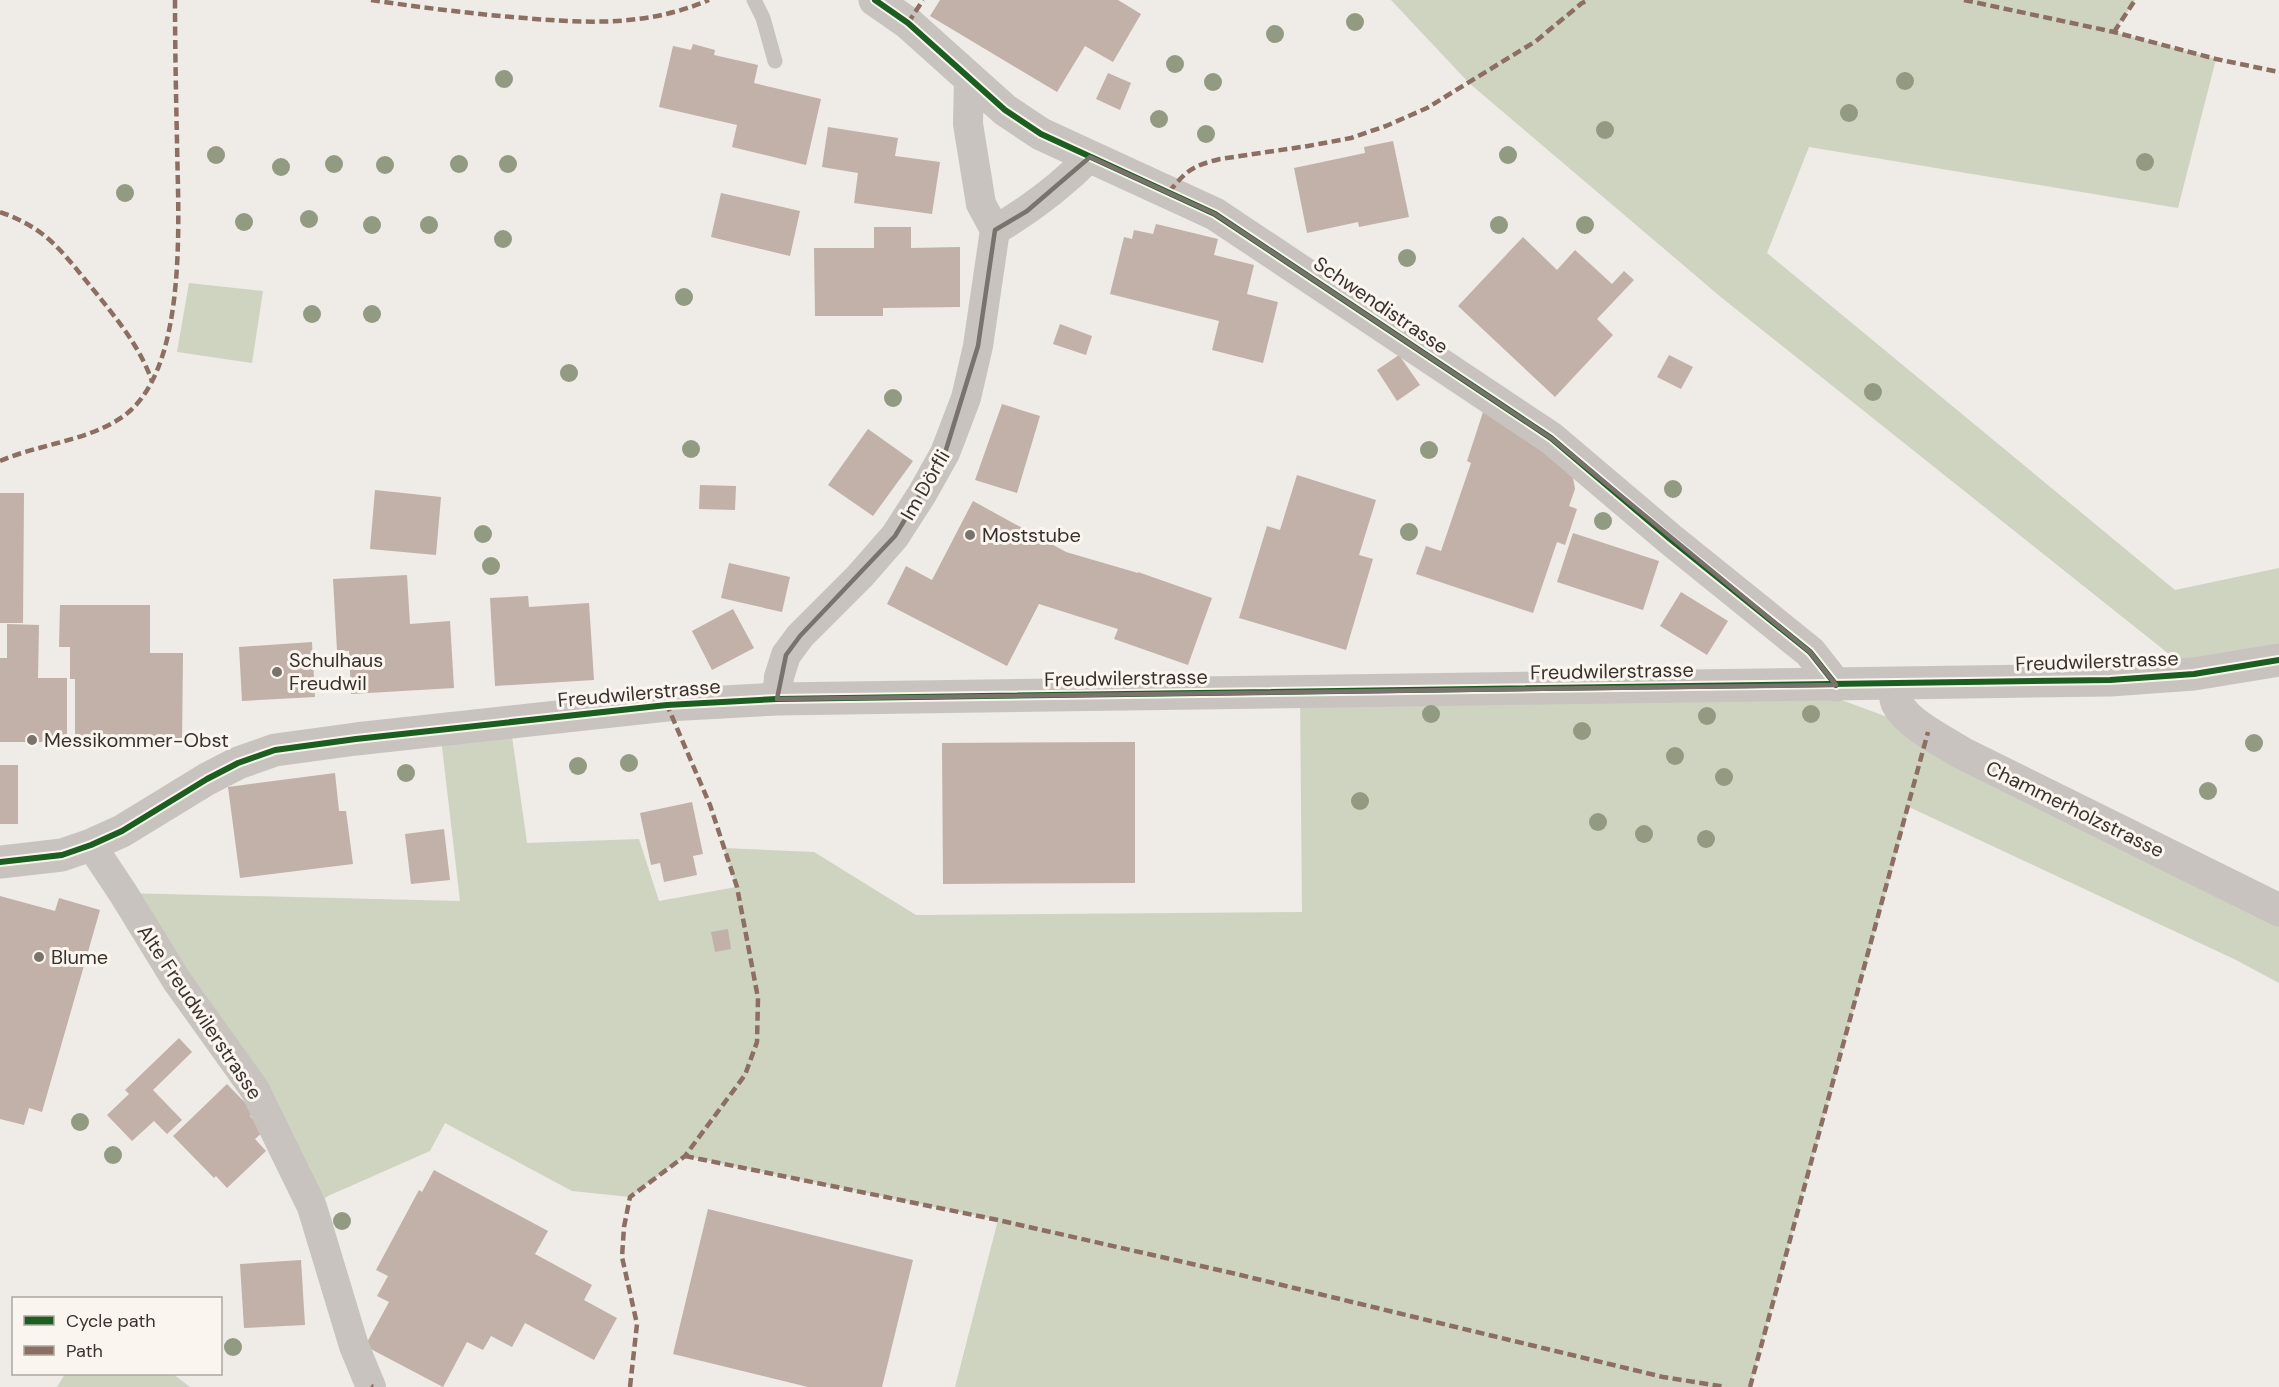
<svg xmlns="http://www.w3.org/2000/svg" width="2279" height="1387" font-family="'DM Sans',sans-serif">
<rect width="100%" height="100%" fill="#efebe6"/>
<g fill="#cfd4c1">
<path d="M1391,0H2135L2114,32L2216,59L2178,208L1809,147L1767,253L2175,590L2279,568V660L2194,674L1722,298L1469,83Z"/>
<path d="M189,283L263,291L252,363L177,352Z"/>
<path d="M1300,691L1828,695L1928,732L2279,910V983L2236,960L1909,807L1750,1387H955L998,1220L685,1156L630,1197L572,1191L445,1123L430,1151L328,1196L312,1207L123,893L460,901L440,730L510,722L527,843L639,839L659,901L736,887L724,848L814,852L916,915L1302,912Z"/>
<path d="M65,1374H173L190,1387H57Z"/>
</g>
<g fill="#c1b1a9">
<path d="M940,0H1118L1141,14L1113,62L1085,46L1057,92L930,16Z"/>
<path d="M693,44L715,50L714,55L758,65L754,83L821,99L806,165L732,147L737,125L659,107L673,46L691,50Z"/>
<path d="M1108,73L1131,83L1120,110L1096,99Z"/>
<path d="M828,127L898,138L895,156L940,162L932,214L854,203L858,173L822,167Z"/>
<path d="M1393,141L1409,217L1359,227L1358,222L1307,233L1294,168L1365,153L1364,147Z"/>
<path d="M721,193L800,211L790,256L711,237Z"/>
<path d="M1156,224L1218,239L1214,255L1254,265L1247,294L1278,302L1263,363L1212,350L1219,321L1110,294L1124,237L1132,239L1134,230L1153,234Z"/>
<path d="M874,227H911V248L960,247V307L883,308V316H815L814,248H874Z"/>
<path d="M1523,237L1557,270L1575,250L1612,284L1624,271L1634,280L1597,319L1613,335L1555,397L1458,306Z"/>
<path d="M1060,324L1092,336L1086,355L1053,344Z"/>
<path d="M1399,355L1420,385L1397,401L1377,370Z"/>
<path d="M1669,355L1693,367L1681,389L1657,377Z"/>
<path d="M1002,404L1040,416L1017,493L975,480Z"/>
<path d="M1483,412L1571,466L1575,489L1569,506L1577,509L1565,545L1557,542L1533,613L1416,574L1426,546L1441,551L1471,463L1467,461Z"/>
<path d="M868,429L913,461L873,516L828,485Z"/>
<path d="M1297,475L1376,500L1359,555L1373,559L1346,650L1239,618L1267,526L1280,530Z"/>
<path d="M700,485L736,486L735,510L699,509Z"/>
<path d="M375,490L441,497L436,555L370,549Z"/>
<path d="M0,493H24L23,623H0Z"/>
<path d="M973,501L1066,552L1138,573V572L1212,598L1188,665L1114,639L1118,629L1039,604L1007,666L887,604L906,566L932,580Z"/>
<path d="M1573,533L1659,561L1643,610L1557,582Z"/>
<path d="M729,563L790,577L782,612L721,598Z"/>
<path d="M407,575L410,624L450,621L454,688L351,694L349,651H337L333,579Z"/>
<path d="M1681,592L1728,621L1707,655L1660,626Z"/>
<path d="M528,596L529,607L589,603L594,680L495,686L490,598Z"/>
<path d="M60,605H150V653H183L182,743H75V679H70V647H59Z"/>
<path d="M733,609L754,648L712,670L692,631Z"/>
<path d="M7,624L39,625L38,678H67V742H0V658H7Z"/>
<path d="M312,642L315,697L242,701L239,647Z"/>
<path d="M1135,742V883L943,884L942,743Z"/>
<rect x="0" y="765" width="18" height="59"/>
<path d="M335,773L339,811H346L353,864L240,878L228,787Z"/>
<path d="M692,802L703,854L693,856L697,875L664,882L660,863L651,865L640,813Z"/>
<path d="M444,829L450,880L411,884L405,834Z"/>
<path d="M0,896L55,911L59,898L100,910L42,1112L29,1108L24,1125L0,1119Z"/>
<path d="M728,929L731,949L715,952L711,932Z"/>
<path d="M179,1038L192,1052L153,1090L182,1120L167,1134L154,1121L132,1141L107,1115L129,1094L125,1090Z"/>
<path d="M227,1084L254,1112L250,1116L264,1131L255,1139L266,1151L227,1188L216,1176L214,1178L173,1136Z"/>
<path d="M434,1170L548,1231L535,1254L592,1285L584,1300L617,1318L594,1360L525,1323L512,1347L491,1336L483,1350L467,1342L443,1387L365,1346L389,1302L377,1296L388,1276L376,1270L419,1190L422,1192Z"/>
<path d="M708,1209L913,1260L882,1387H808L673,1354Z"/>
<path d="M301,1260L305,1325L244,1328L240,1264Z"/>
</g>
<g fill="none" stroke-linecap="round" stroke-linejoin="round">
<path stroke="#c8c3be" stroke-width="15" d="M754,0L763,18L775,61"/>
<g stroke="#c8c3be" stroke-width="30">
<path d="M995,230C1030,210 1061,186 1090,157"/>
<path d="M777,699L779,677L786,655L800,636L860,576L895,536L922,494L945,453L966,398L978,346L995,230L981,204L968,124L969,78"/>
<path d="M91,845L123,893L177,981L255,1090L312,1207L354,1346L371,1387"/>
</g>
<g stroke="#c8c3be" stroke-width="33">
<path d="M875,0L908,23L1005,110L1041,134L1215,214L1551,438L1670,539L1810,652L1836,685"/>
<path d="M1894,684C1895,690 1895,697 1897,703C1907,724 1943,741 1962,753L2279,910"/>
<path d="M0,862L62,855L91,845L122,831L207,779L238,763L275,750L356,739L667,705L777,699L2110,680L2194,674L2279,660"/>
</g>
<g stroke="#8d6e63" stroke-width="4.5" stroke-dasharray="9 4.5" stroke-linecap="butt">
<path d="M371,0C418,7 465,13 512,17C581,23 643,28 709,0"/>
<path d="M1964,0L2114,32L2216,59L2279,72"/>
<path d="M908,23L923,0"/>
<path d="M2114,32L2135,0"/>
<path d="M1169,192C1187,170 1192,166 1220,159L1308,146L1351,138L1386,126L1427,108L1536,41L1582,3L1589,0"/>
<path d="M0,212C17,218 31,225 45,236C63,251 77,270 92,288C116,318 139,345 152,381"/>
<path d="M0,461C41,443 98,440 131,410C188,357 178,214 177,142C176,94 175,47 175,0"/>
<path d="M685,1156L998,1220L1232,1273L1663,1377L1726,1387"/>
<path d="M371,1386L373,1387"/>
<path d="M630,1387L637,1324L622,1257L624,1227L630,1197L685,1156L745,1075L757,1042L758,998L737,887L710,805L667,705"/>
<path d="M1750,1387L1928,732"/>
</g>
<defs>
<g id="cycleway">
<path d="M875,0L908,23L1005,110L1041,134L1215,214L1551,438L1670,539L1810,652L1836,685"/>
<path d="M0,862L62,855L91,845L122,831L207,779L238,763L275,750L356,739L667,705L777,699L2110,680L2194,674L2279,660"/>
</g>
</defs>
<use href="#cycleway" stroke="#faf5ef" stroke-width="10"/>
<use href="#cycleway" stroke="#1b5e20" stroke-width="6"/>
</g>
<g fill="#939a82">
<circle cx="1355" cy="22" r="9"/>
<circle cx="1275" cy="34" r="9"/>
<circle cx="1175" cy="64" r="9"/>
<circle cx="504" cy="79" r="9"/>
<circle cx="1905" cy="81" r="9"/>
<circle cx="1213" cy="82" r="9"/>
<circle cx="1849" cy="113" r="9"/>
<circle cx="1159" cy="119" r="9"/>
<circle cx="1605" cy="130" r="9"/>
<circle cx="1206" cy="134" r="9"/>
<circle cx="216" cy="155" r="9"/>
<circle cx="1508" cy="155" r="9"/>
<circle cx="2145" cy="162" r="9"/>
<circle cx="334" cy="164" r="9"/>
<circle cx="459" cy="164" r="9"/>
<circle cx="508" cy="164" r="9"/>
<circle cx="385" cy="165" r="9"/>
<circle cx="281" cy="167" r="9"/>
<circle cx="125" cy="193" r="9"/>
<circle cx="309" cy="219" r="9"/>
<circle cx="244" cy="222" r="9"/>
<circle cx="372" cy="225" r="9"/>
<circle cx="429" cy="225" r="9"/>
<circle cx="1499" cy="225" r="9"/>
<circle cx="1585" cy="225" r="9"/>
<circle cx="503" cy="239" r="9"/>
<circle cx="1407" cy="258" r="9"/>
<circle cx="684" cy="297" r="9"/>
<circle cx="312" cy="314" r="9"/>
<circle cx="372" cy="314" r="9"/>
<circle cx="569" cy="373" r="9"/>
<circle cx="1873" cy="392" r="9"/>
<circle cx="893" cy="398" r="9"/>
<circle cx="691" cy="449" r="9"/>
<circle cx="1429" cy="450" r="9"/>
<circle cx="1673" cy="489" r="9"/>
<circle cx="1603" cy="521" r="9"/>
<circle cx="1409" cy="532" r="9"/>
<circle cx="483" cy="534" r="9"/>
<circle cx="491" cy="566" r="9"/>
<circle cx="1431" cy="714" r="9"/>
<circle cx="1811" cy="714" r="9"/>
<circle cx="1707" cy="716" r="9"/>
<circle cx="1582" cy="731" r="9"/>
<circle cx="2254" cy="743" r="9"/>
<circle cx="1675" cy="756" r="9"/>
<circle cx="629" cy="763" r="9"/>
<circle cx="578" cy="766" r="9"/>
<circle cx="406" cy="773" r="9"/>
<circle cx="1724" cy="777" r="9"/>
<circle cx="2208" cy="791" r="9"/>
<circle cx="1360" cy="801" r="9"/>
<circle cx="1598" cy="822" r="9"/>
<circle cx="1644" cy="834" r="9"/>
<circle cx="1706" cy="839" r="9"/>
<circle cx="80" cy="1122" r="9"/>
<circle cx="113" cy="1155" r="9"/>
<circle cx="342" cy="1221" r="9"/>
<circle cx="233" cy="1347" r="9"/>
</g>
<path fill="none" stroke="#79726d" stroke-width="4.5" stroke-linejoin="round" d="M1090,157L1215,214L1551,438L1810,652L1836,685L777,699L786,655L800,636L895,536L945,453L978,346L995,230L1027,211Z"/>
<g fill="#79726d" stroke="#faf5ef" stroke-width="2">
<circle cx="970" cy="535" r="6"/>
<circle cx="277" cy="672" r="6"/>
<circle cx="32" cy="740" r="6"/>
<circle cx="39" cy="957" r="6"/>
</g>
<g text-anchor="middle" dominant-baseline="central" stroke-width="6" stroke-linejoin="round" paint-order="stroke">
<g font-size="20" fill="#3a312c" stroke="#faf5ef">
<text transform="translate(1381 305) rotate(34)">Schwendistrasse</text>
<text transform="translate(925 485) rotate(-60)">Im Dörfli</text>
<text transform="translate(2097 661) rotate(-2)">Freudwilerstrasse</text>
<text transform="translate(1612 671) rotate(-1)">Freudwilerstrasse</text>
<text transform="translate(1126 678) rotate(-1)">Freudwilerstrasse</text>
<text transform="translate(639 693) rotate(-5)">Freudwilerstrasse</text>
<text transform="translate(2075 809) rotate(26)">Chammerholzstrasse</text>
<text transform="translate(200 1012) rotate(56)">Alte Freudwilerstrasse</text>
</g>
<g font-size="20" fill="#3a312c" stroke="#faf5ef" text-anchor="start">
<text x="982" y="535">Moststube</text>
<text x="289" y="660">Schulhaus<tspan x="289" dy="23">Freudwil</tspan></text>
<text x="44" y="740">Messikommer-Obst</text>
<text x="51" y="957">Blume</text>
</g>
</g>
<rect x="12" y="1297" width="210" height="78" fill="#faf5ef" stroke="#ada7a1" stroke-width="1.5"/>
<rect x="24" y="1316" width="30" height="9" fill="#1b5e20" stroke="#ada7a1" stroke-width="1.5"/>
<text x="66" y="1327" font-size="18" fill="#3a312c">Cycle path</text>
<rect x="24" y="1346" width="30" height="9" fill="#8d6e63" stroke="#ada7a1" stroke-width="1.5"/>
<text x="66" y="1357" font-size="18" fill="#3a312c">Path</text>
</svg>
